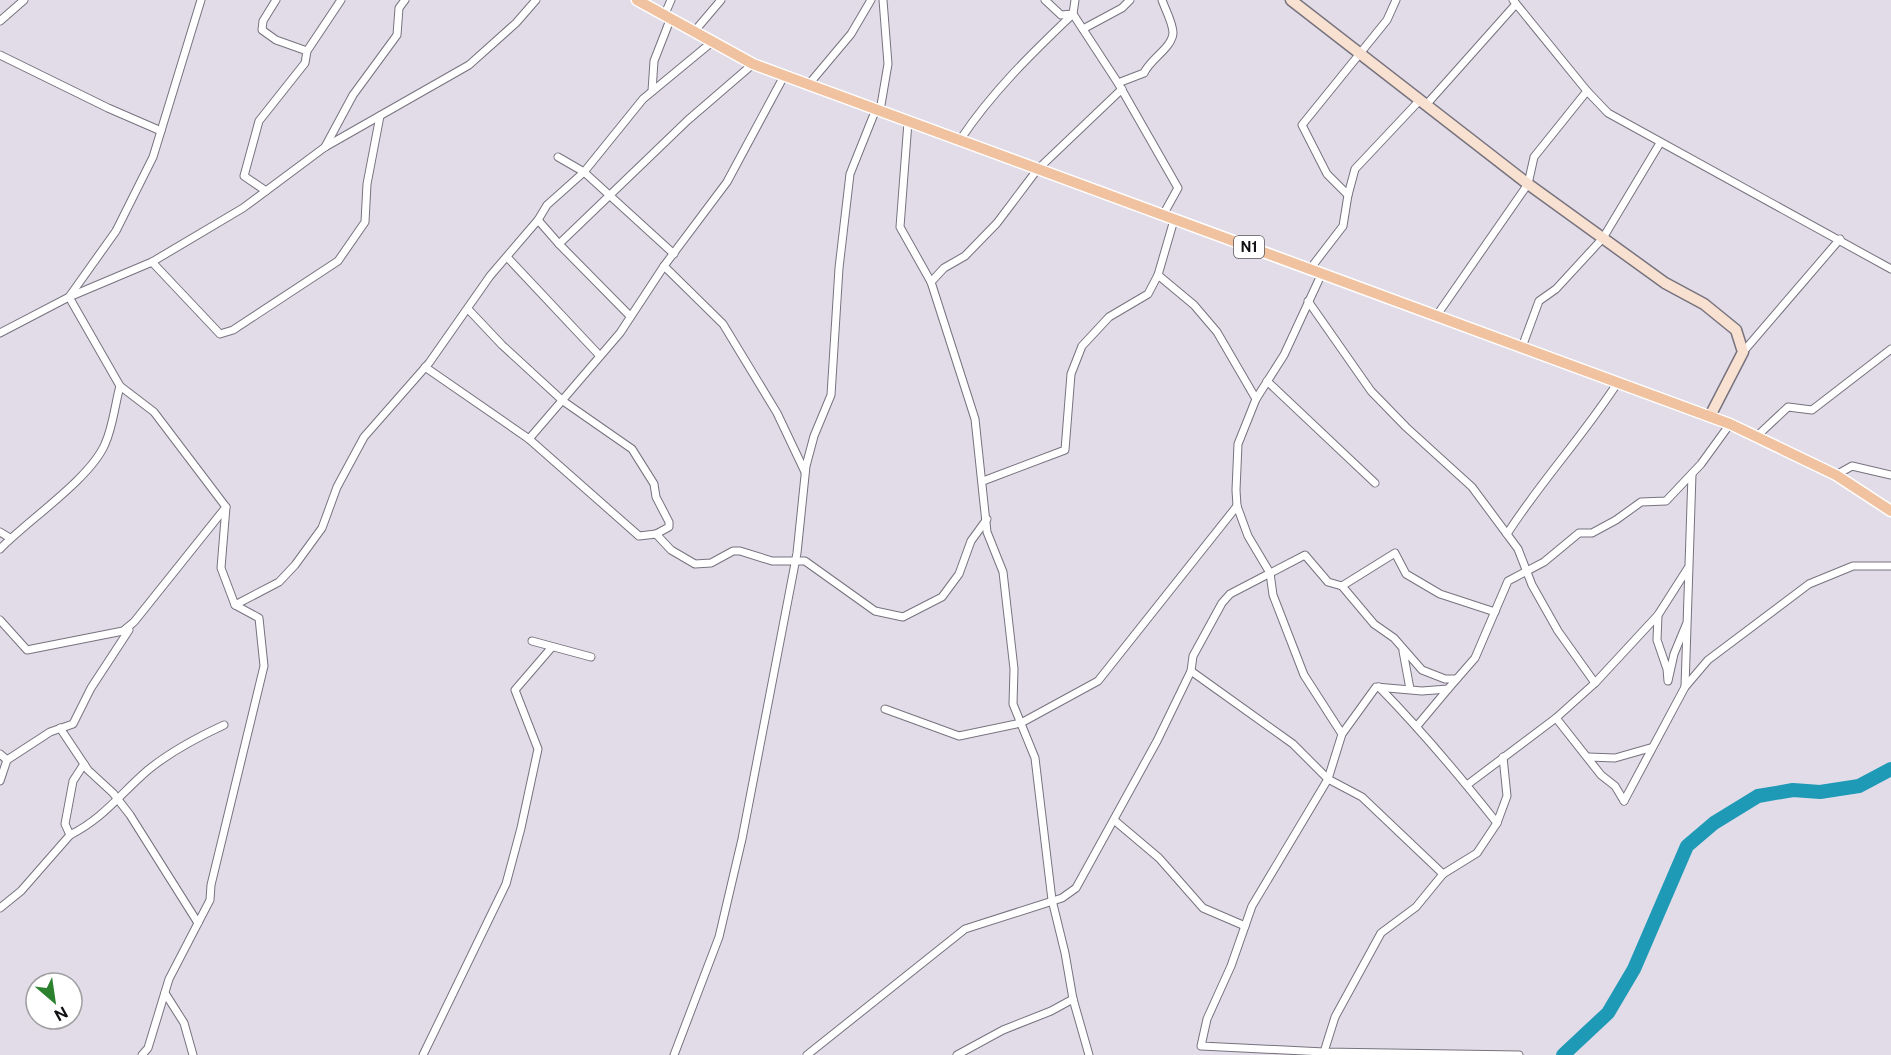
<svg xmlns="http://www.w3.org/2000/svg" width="1891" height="1055" font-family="'Public Sans',sans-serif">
<rect width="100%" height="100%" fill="#e1dce8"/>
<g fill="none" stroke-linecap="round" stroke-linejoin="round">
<path stroke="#1f9ab6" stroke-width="14" d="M1563,1055L1608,1013L1634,969L1687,846L1714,823L1758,796L1793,790L1820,792L1859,786L1891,769"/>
<defs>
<g id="street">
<path d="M276,0L263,21L262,30L276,40L307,51"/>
<path d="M1045,0L1061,15L1073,14"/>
<path d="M1075,0L1073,14L1118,83L1178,188L1163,215"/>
<path d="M664,16L671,0"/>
<path d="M0,21L24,0"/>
<path d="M1083,29L1122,8L1130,0"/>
<path d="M693,33L721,0"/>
<path d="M0,55L108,108L161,131"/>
<path d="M1118,83L1144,73C1150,59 1172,48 1173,33C1173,23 1165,9 1162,0"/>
<path d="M809,84L851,34L871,0"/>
<path d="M652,91L654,61L670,20"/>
<path d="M1587,91L1608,113L1891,269"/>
<path d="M1426,105L1516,4"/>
<path d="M880,111L888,64L883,0"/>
<path d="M908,122L900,227L931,282L975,419L987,532L1003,572L1014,669L1013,704L1035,758L1052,900L1065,953L1073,999L1089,1055"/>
<path d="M960,140C992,92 1031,54 1073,14"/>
<path d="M325,147L353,95L397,35L399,8L405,0"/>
<path d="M558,157L584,172L674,254"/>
<path d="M266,191L244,176L259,121L305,63L307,51L341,0"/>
<path d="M1348,195L1355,169L1419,101"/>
<path d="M538,220L559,244L688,120L753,64"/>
<path d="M1174,220L1158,275L1194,305L1217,332L1256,399"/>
<path d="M559,244L630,316"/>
<path d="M507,257L600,356"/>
<path d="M152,262L220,334L233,330L338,261L365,222L367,184L380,116"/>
<path d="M664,266L723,324L777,413L805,472"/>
<path d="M1310,269L1343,226L1348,195L1327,174L1302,125L1387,20L1396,0"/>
<path d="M1322,273L1284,355L1256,399L1238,444L1236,490L1237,506L1248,536L1270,573L1273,595L1304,675L1342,734L1328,779L1252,906L1231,966L1207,1019L1201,1046L1324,1052L1519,1055"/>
<path d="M931,282L944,268L965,256L997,223L1037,170L1122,89"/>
<path d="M1308,301L1371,391L1406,427L1472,487L1518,549L1532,585L1558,631L1595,683"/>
<path d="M468,309L502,345L563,401L632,449L654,484L656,497L669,522V527L656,534"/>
<path d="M1437,315L1528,184L1534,157L1587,91L1513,0"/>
<path d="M0,333L69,297L152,262L243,208L325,147L469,65L516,23L536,0"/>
<path d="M1522,347L1539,301L1556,289L1603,238L1660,143"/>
<path d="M1743,352L1840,239"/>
<path d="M425,367L529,439L620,333L664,266L727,182L784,76"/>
<path d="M1267,381L1375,483"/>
<path d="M1756,437L1788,407L1812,410L1891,349"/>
<path d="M529,439L639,536L656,534L671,550L695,564L711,563L733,551H740L772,561H805L875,611L903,617L942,597L959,574L971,541L987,519"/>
<path d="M1836,475L1852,466L1891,475"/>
<path d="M983,481L1065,450L1071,374L1082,346L1109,317L1148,294L1158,275"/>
<path d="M0,532L10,538"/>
<path d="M1507,534C1541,481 1584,435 1618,382"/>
<path d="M0,549C28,520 90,479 105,444C113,427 115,404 120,386"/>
<path d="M1342,586L1374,624L1394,638L1422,670L1445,679H1456"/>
<path d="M235,605L279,582L295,565L322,528L337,487L364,437L429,363L490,276L538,220L547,205L584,172L643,99L712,42"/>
<path d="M1658,615L1657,640L1667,669L1668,681L1674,654L1686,625"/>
<path d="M0,620L27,650L123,631L134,622L226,507"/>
<path d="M532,641L591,657"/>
<path d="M1403,651L1410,689"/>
<path d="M1191,671L1293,744L1328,779L1362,797L1443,874L1477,853L1497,823L1507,796L1503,757"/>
<path d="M1379,687C1421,730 1459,775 1497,823"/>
<path d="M1685,687L1708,660L1809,584L1853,566H1891"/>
<path d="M885,709L959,736L1021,723L1098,681L1237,506"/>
<path d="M1556,718L1601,775L1615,786L1624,801"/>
<path d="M1417,726L1448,689"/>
<path d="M60,728L88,770L113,793L130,815L198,923"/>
<path d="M1342,734L1376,687L1422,691L1448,689L1475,658L1508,581L1544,562L1579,533H1592L1616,520L1641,502L1666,501L1701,464L1730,424"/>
<path d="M0,754L7,760"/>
<path d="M1588,757L1615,758L1650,748"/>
<path d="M84,764L73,781L65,824L70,835C104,818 120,794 148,770C170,752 198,737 224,725"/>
<path d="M0,781L7,760L50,732L73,724L91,688L129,630"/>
<path d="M1467,785L1556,718L1595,683L1658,615L1688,568"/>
<path d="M1624,801L1685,687L1692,474"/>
<path d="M1114,820L1159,858L1203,908L1245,926"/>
<path d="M0,908L21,891L70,835"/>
<path d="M165,993L184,1023L193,1055"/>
<path d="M142,1055L148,1048L169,979L210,900L211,885L264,666L259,618L235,605L221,568L226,507L154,412L120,386L69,297L116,231L153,157L201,0"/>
<path d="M423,1055L506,884L521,828L538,749L515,690L552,647"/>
<path d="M674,1055L719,937L742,839L797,553L806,466L814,436L831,395L839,268L850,174L876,109"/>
<path d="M807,1055L965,929L1062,898L1076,888L1157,741L1191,671L1193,656L1222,603L1230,594L1305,555L1328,582L1342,586L1395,553L1406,574L1440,594L1495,612"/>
<path d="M957,1055L1003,1030L1051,1011L1073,999"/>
<path d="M1323,1055L1335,1017L1381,933L1416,907L1443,874"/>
</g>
<path id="secondary" d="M1291,0L1528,184L1665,283L1704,304L1736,330L1743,352L1710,416"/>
<path id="primary" d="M637,0L753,64L1730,424L1836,475L1891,511"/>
</defs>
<use href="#street" stroke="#77737e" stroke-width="9"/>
<use href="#secondary" stroke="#77737e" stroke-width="13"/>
<use href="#primary" stroke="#fff" stroke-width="13"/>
<use href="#street" stroke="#fff" stroke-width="7"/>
<use href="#secondary" stroke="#f8e1d0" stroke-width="10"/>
<use href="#primary" stroke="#f1c2a0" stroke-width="10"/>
</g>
<g text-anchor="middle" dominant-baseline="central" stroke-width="4.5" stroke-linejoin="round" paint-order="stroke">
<rect fill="#fff" stroke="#58575a" stroke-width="1.5" x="1234" y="236" width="30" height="22" rx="4.5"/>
<g font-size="14" font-weight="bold" fill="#110f14">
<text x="1249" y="247">N1</text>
</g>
</g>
<g transform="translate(54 1001) rotate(151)"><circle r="28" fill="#ffffff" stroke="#a09fa1" stroke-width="1.5"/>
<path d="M0-4.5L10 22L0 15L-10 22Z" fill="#2c812f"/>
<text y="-9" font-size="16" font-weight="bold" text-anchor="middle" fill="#110f14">N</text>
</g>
</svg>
